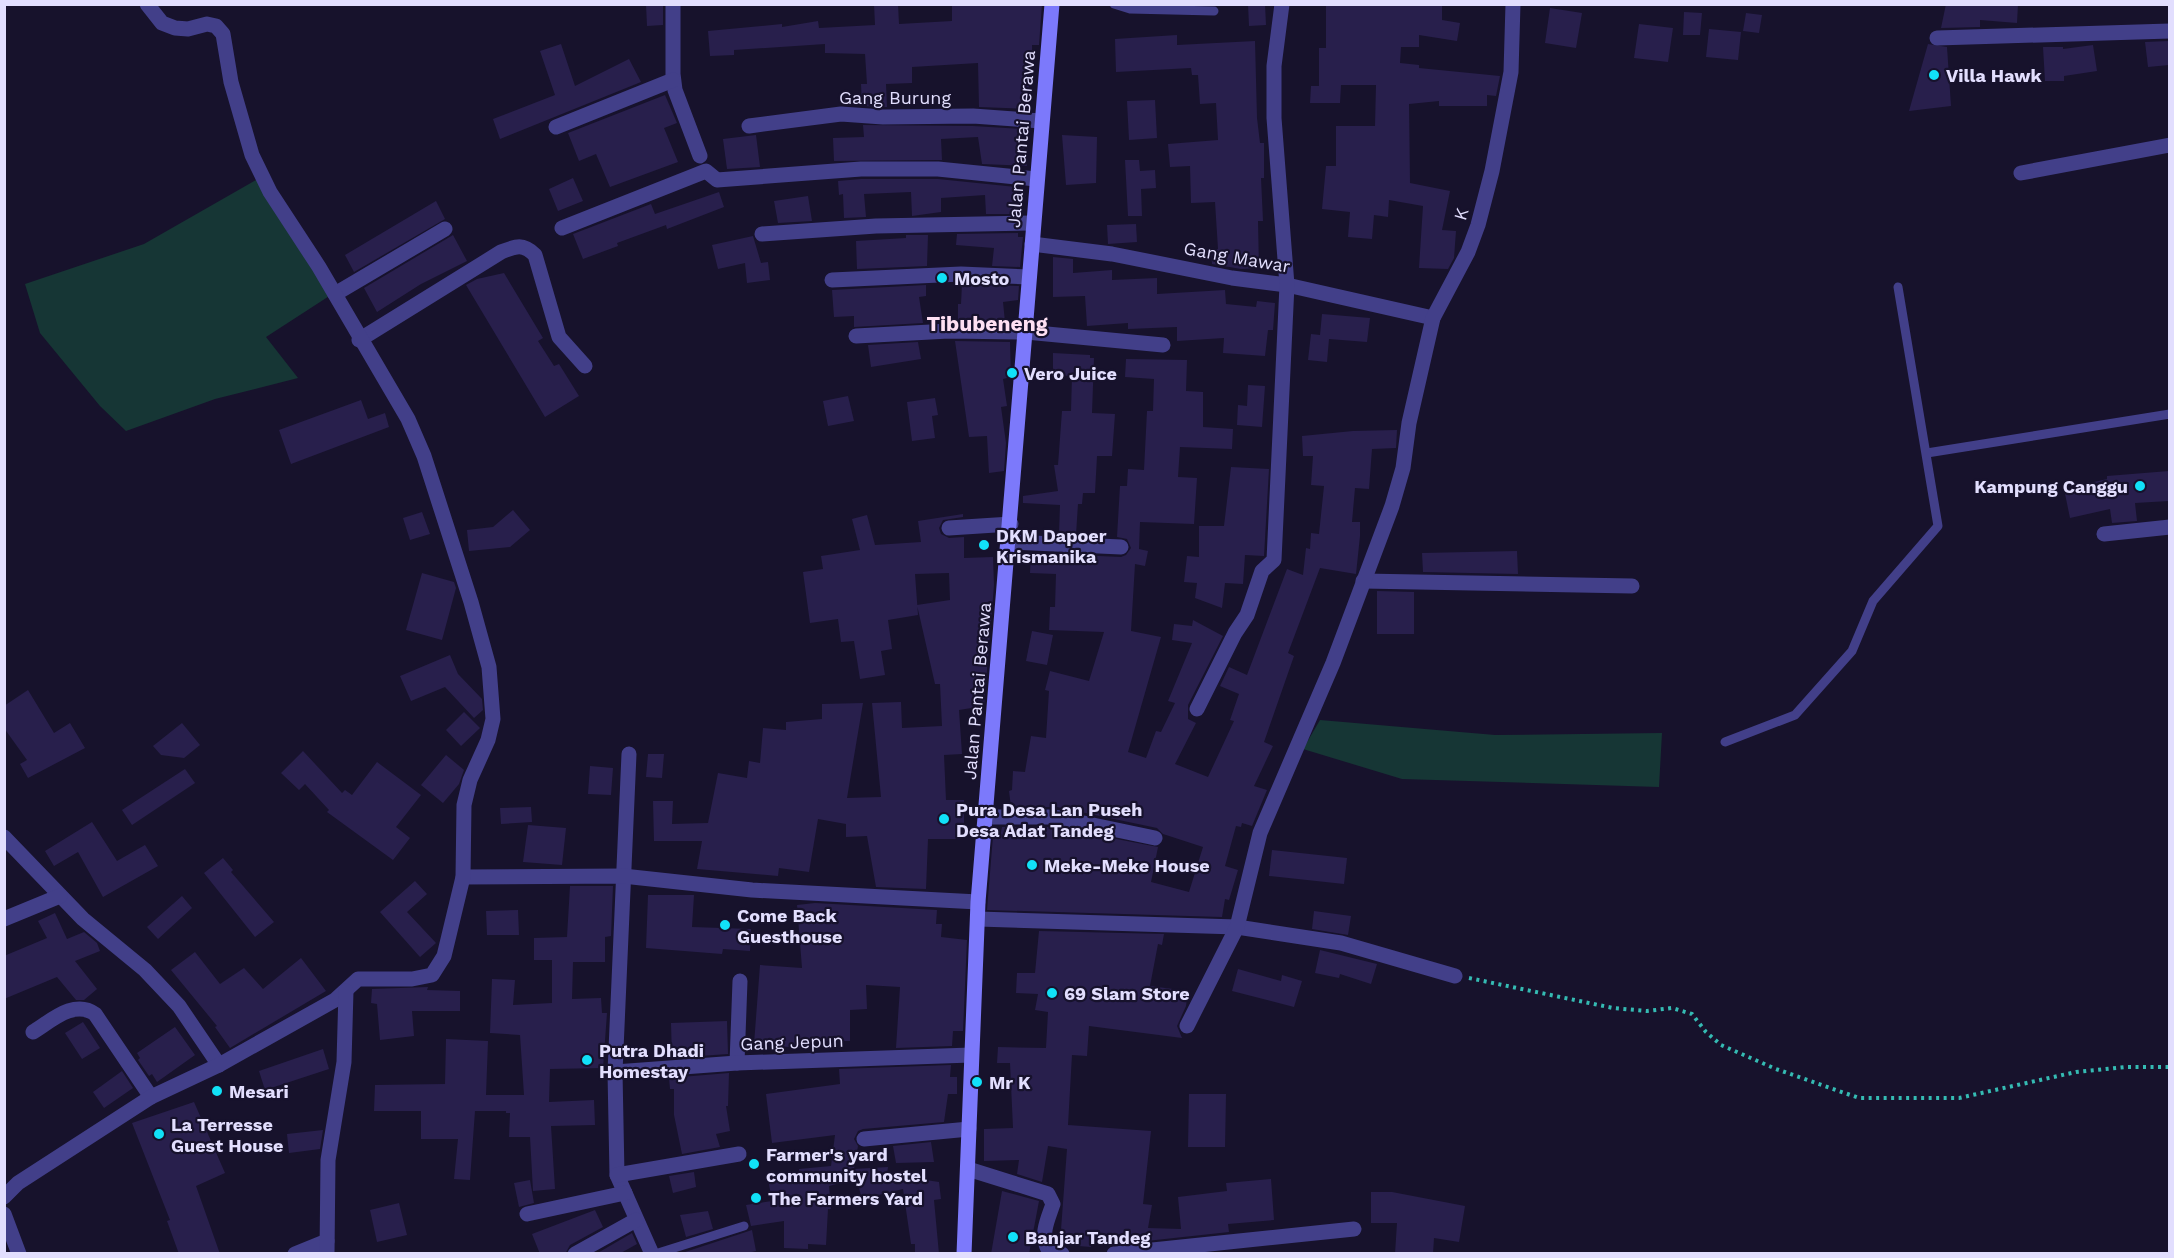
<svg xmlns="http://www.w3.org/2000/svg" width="2174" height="1258" font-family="'Work Sans',sans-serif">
<rect width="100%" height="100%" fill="#17122c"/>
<g fill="#163635">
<path d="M256,180L337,291L266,337L298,378L215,399L126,431L100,406L40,333L25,284L144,244Z"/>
<path d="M1320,720L1495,735L1662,733L1659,787L1402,779L1303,749Z"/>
</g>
<g fill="#281f4c">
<path d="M646,4H663V25L647,26Z"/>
<path d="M874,4H898L899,24L952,21V4H1042L1039,45H1032L1033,83H1029L1030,109L979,107L978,63L912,67V83L886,84L887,107H883L862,106L861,84H867L865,54L825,53V44L734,50V55L710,56L708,31L782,24V27L818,21L819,28L875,25Z"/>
<path d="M1248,4H1265L1266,25L1249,26Z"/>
<path d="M1946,4H2018L2017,23L1980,20V27L1941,28Z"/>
<path d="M1326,5L1442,6V20L1460,23L1457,41L1419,35V47H1401L1400,63L1419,65V68L1500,76L1496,96L1487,95V106H1439V101L1409,104L1410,183L1450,191L1442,230L1456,231L1454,258L1448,269L1419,268L1423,206L1389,200L1388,217L1374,215L1372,239L1348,237L1350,212L1322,209L1326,166H1336V126H1375L1376,85H1341L1340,103H1310L1311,86H1319V48H1326Z"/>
<path d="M1550,8L1582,13L1576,48L1545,43Z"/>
<path d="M1684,12L1702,13L1700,35H1683Z"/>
<path d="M1746,13L1762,15L1759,33L1743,31Z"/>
<path d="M1639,24L1673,28L1668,62L1634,58Z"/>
<path d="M1709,29L1741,32L1738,60L1706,57Z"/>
<path d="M1177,35V45L1255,41L1257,118L1260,143H1264V178H1261L1263,221H1258L1259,268L1241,269L1212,264L1211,250L1218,249L1215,202L1191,203L1190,166L1170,167L1168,144L1218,140L1216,103L1200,104L1198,75H1192L1191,68L1116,72L1115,39Z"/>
<path d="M2169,41V65L2148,67L2145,42Z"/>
<path d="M561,44L575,86L629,59L641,82L500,139L493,119L555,95L540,51Z"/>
<path d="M1928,44L1947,47L1951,106L1909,111Z"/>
<path d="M2093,45L2097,71L2064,76V81H2045L2043,47H2063V49Z"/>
<path d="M665,95L677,123L664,128L678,162L610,187L596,154L579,161L568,133Z"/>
<path d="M1155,100L1157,138L1129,140L1127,101Z"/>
<path d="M863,125L973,126L1021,129L1027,166L982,164L978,137L941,139L942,160L834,161L833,138L864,137Z"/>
<path d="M756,135L760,167L727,169L723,139Z"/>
<path d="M1062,135L1097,137L1096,183L1066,185Z"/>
<path d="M1125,160H1139L1140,171L1155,170L1156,188L1141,189L1142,216H1128Z"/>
<path d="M573,178L583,201L558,211L549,189Z"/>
<path d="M861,179H938L1016,187L1017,214H986L985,195L941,198V212L912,216L911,192L864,194L866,217L844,218L843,194L839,195L838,181Z"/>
<path d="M719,192L724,207L667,229L666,225L617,243L618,246L583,259L573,234L651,204L655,214Z"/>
<path d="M808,196L812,221L778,223L774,201Z"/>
<path d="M436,201L445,219L354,272L345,255Z"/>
<path d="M1136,224L1137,242L1108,244L1107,225Z"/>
<path d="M1018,233V237H1023L1020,267L992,266L994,248L956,245L957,234Z"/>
<path d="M453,235L467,261L421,284L377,312L364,288Z"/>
<path d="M906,235H928L927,266L857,269L856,241L906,238Z"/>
<path d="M753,236L761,263L768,262L770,280L747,283L745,263L718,269L712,245Z"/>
<path d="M1053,257L1073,259V273L1112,270V280L1157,278V294L1225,290L1226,304L1256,307L1257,301L1275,303L1273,330H1268L1265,356L1223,353L1224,338L1177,341V327L1128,329V323L1087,326L1085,296L1053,297Z"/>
<path d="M504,273L543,338L538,341L554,366L559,364L579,396L545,417L466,285L477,279Z"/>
<path d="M962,284L1019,286L1018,300L1003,302L1005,322L958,321V304H961Z"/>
<path d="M926,285V296L919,297L923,323L854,327V316L834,317L832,290Z"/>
<path d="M1322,314L1370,318L1367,342L1329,339L1327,362L1308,360L1311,334L1320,335Z"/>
<path d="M955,341L1010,342L1011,377L1003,379L1007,406L1001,407L1006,443L1004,471L989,473L987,436L969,437Z"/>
<path d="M918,342L921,359L871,367L868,345Z"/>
<path d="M1053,353L1090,355V358H1094L1092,413L1115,414L1112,456H1097L1095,493H1083L1082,504H1078L1076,535L1059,534L1060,505L1023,503V496L1058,491L1054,465H1058L1062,411H1071L1072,376L1053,375Z"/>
<path d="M1126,359L1187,360L1186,391L1203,392V427L1233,429L1232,449L1180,447L1178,477L1197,478L1194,524L1140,522L1139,549L1148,551L1145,566L1135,564L1131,631L1161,637L1128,752L1146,758L1156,731L1161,732L1175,703L1168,701L1192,643L1172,640L1174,624L1192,626L1193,620L1223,636L1188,705V719L1196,723L1175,764L1208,777L1234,721L1230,720L1239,694L1220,686L1229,667L1247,675L1287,569L1303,575L1306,548L1310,549L1311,533L1319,534L1324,486L1311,485L1313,456H1303L1302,436L1353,431L1397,430L1396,448L1372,449L1369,489L1355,488L1352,522H1360V536L1356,574L1320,568L1288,653L1294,656L1264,742L1273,746L1254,786L1267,790L1252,826L1242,823L1241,827L1236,826L1225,866L1238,870L1229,900L1225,899L1222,917L987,910L993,836L1000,837L1002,827H1054L1158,847L1151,882L1189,892L1203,847L1163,834L1157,828L1057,807H1011L1009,791L1012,790L1013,771L1025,772L1031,736L1046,738L1049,691L1045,690L1050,671L1089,681L1104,632L1049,630L1050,607H1055L1056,574L1030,573L1031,553L1121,557L1126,555L1131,548L1127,539L1117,537L1120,486H1127L1128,469L1144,470L1147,411H1153L1154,379L1125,377Z"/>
<path d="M1248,385L1265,386L1262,427L1237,425L1238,405L1247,406Z"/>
<path d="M848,396L854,421L828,426L823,401Z"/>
<path d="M935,398L938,415L932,416L935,438L912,441L907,402Z"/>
<path d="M361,400L368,419L385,413L389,427L291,464L279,430Z"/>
<path d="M1231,467L1269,469L1264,556L1245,555L1243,584L1225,583L1222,608L1195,598L1197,583L1184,582L1187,556L1199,557V526H1224Z"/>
<path d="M2169,471V501L2135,503L2137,521L2112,523L2110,509L2070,518L2064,489L2107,479V476Z"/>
<path d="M513,510L530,530L510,547L469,551L467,530L493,527Z"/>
<path d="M422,512L430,534L410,540L403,518Z"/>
<path d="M963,514V517L943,520L939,528L941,534L949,538L964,537V558L993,557L994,585L984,706L959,710L962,754L944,755L946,800H964V839H928L926,889L876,887L867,836L846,837V824L818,819L809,872L779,868L778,876L697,869L702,841H654L653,801H673L672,824L708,823L718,773L747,778L749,761L760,763L763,728L786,730V722L822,719V704L863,703L847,798L881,797L872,703L901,702L902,728L942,726L940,684H935L917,605L950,600L949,573L915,574L918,615L888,620L892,649L881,651L885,675L860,679L854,641L841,642L838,619L810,623L803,572L823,569L821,556L860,550L852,519L867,515L875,545L921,542L918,521Z"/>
<path d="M1517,551L1518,574L1423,572L1422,553Z"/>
<path d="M422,573L454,582L456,588L442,640L406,630Z"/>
<path d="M1377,591L1414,592V634H1377Z"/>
<path d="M1032,631L1053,635L1047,665L1026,661Z"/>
<path d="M450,655L458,674L482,699L483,710L474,718L445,687L411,701L400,676Z"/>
<path d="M28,690L54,733L70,723L85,748L28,778L20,764L27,760L4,728V706Z"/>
<path d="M464,712L480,728L461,746L446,730Z"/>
<path d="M182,723L200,745L184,758L161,755L153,746Z"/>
<path d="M303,751L342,793L345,790L352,795L377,762L421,795L396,827L410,838L393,860L327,812L329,810L305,784L299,790L281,773Z"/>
<path d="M648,754H664L662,778L646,777Z"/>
<path d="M446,755L464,770L459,784L443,803L421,785Z"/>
<path d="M590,766L613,768L611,795L588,794Z"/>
<path d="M185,769L195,783L132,825L122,810Z"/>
<path d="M531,807L532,822L501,824L500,808Z"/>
<path d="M92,822L117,861L145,845L158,866L103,897L78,852L54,866L45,851Z"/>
<path d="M528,825L566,828L562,865L523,862Z"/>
<path d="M1272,850L1347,858L1344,884L1269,876Z"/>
<path d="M223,858L233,870L231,872L274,922L255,937L204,873Z"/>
<path d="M415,881L427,894L407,912L436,943L420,957L380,912Z"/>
<path d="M570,886H613L611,936L605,937V962H573L572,999L601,998L602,1013H607L603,1068L550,1069L549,1102L594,1100L595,1125L551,1126L555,1189L533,1191L530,1137H509L510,1113H506V1111H475L470,1180L454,1179L458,1139H421V1111H374L375,1085L445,1084L446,1039L488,1041L486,1095H524L520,1035L490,1033L492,979L515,980L513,1005L552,1003V960H534V938L567,937Z"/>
<path d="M648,895H694L692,927L751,929L750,951L723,949L722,954L646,948Z"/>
<path d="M182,896L192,908L158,939L147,927Z"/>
<path d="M815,903L937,910L936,924H942L941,937L967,940L963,1031H953L952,1046L896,1048L900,987L866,985L867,1009L850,1010V1041H800V1048L754,1044L760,965L802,968L797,905Z"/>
<path d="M518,910L519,935H487L486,911Z"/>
<path d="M1314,911L1351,916L1348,935L1312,929Z"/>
<path d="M55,913L67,939L84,932L97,943L100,951L75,961L97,989L84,1000H76L57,977L4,999V956L47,938L38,921Z"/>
<path d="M1039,931L1164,934L1162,945L1158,944L1150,986L1188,991L1186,1006L1177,1026L1182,1038L1089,1026L1087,1056L1072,1055L1068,1125L1151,1131L1143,1204L1152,1205L1148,1228L1181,1229L1178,1197L1227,1191L1226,1183L1271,1179L1274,1220L1228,1224L1229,1232L1119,1244V1241L1092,1240L1091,1247L1066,1245L1060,1243L1067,1149L1048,1146L1042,1182L1017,1174L1019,1160L984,1161V1129L1013,1128L1010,1063H997L998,1047L1046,1048L1048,1012L1035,1010L1038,994L1016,993L1017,973H1035Z"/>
<path d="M1320,950L1377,964L1371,984L1340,974L1339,978L1315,973Z"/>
<path d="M195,952L220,984L244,968L263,989L301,958L326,991L230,1048L215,1027L217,1026L171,970Z"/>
<path d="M1238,969L1281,981L1282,975L1302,981L1294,1007L1232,991Z"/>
<path d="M428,987L427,990L460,991V1011H412L414,1036L380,1040L377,1004L371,1003L372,989Z"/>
<path d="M727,1021L728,1054L672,1058L671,1023Z"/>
<path d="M83,1022L100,1048L82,1059L65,1033Z"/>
<path d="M175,1027L195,1055L157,1082L152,1074L149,1076L138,1060L140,1058L137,1053Z"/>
<path d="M323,1049L329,1069L265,1090L259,1071Z"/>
<path d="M951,1065L950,1077H957V1094H948L944,1122L863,1129L858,1131L854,1139L858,1146L854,1169L888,1167L887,1174L939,1182L941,1199L934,1200L939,1254H915V1244H911L903,1189L862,1199L854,1170L853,1180L829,1186L831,1209H828L826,1245L808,1244V1249L784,1248V1221L751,1226L746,1205L772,1201L768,1179L799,1173V1169L831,1166L835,1135L772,1143L766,1094L840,1084L839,1069Z"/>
<path d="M122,1071L133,1088L104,1108L93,1092Z"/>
<path d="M729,1073L728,1106H726L730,1131L716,1134L720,1147L682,1154L674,1115V1089H670L669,1078Z"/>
<path d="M1189,1094H1226L1225,1147H1188Z"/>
<path d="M194,1102L225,1173L196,1186L220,1254H179L167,1221L170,1220L132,1123Z"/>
<path d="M323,1130L320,1149L289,1153L287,1134Z"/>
<path d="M931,1142L934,1162L896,1163L893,1146Z"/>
<path d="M694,1172L696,1187L673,1193L669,1176Z"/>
<path d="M530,1180L534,1203L519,1207L514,1183Z"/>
<path d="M1002,1191L1039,1201L1029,1254H991Z"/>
<path d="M1371,1192H1392L1465,1206L1459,1242L1434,1238L1433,1254H1395L1397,1223H1371Z"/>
<path d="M399,1203L407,1235L377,1242L370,1210Z"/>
<path d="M595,1210L603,1227L570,1245L565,1254H540L532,1234Z"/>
<path d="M708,1211L713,1229L686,1237L680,1215Z"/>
<path d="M752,1230L756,1251L743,1254H679Z"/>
<path d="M632,1233L637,1244L619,1254H596Z"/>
</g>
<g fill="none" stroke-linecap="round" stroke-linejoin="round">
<path stroke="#35bbb3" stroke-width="4" stroke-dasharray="3 4.5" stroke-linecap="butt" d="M1469,978L1613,1008L1647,1011L1672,1008L1692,1014L1706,1032L1721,1045L1776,1069L1859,1098H1959L2076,1072L2125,1067H2170"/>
<g stroke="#423f89" stroke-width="9">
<path d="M1114,4L1130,9L1214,11"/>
<path d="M1927,453L2170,414"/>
<path d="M1725,742L1795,715L1852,651L1873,601L1938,526L1898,287"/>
<path d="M655,1254L744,1226"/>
</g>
<g stroke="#423f89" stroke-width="15">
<path d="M673,4V74L675,90L700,156"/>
<path d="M1937,38L2170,31"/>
<path d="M749,126L841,114L883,117L973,116L1041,121"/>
<path d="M556,127L673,80"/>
<path d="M2021,173L2170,145"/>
<path d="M562,228L706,171L717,180L861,169H938L1036,179"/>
<path d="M762,234L876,226L1033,223"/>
<path d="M1032,244L1112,254L1232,278L1287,285L1433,318"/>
<path d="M832,280L961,274L1029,277"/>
<path d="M335,294L445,229"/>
<path d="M856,336L949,331L1026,332L1163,345"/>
<path d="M359,340L501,252C516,246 523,243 535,255L559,337L585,366"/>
<path d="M949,528L1011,524"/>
<path d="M2104,534L2170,527"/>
<path d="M1010,542L1121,547"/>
<path d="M1363,581L1632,586"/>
<path d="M1197,709L1235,633L1247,615L1262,571L1274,560L1287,285L1274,118V66L1282,4"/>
<path d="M629,754L615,1072L617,1175L652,1254"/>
<path d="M985,817H1055L1155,838"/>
<path d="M4,837L83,919L145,970L179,1006L219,1065"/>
<path d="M463,877L623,876L752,890L978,902"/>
<path d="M4,919L60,896"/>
<path d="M978,919L1237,927L1341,943L1455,976"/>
<path d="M1187,1026L1237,927L1260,833L1333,663L1392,506L1403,468L1409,423L1433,318L1468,252L1478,225L1492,171L1511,72L1513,4"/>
<path d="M33,1032C51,1021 74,999 95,1014L151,1097"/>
<path d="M737,1063L740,981"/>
<path d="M615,1072L737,1063L971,1055"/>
<path d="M864,1139L969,1129"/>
<path d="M968,1169L1048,1194L1053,1204C1048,1219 1040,1234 1048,1249L1062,1254"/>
<path d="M617,1175L739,1154"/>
<path d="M4,1197L18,1183L151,1097L219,1065L335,1000L358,979H412L432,975L444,956L463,877L464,805L470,780L488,740L493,719L489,667L471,602L424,456L408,419L319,267L270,192L252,155L231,82L223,34L216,26L207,24L188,29L175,28L162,23L147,4"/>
<path d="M4,1214L19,1254"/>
<path d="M527,1214L625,1193"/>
<path d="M295,1254L327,1241"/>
<path d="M327,1254L328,1160L344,1062L346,991"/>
<path d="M575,1254L636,1220"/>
<path d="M1114,1254L1354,1229"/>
</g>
<path stroke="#7c79fb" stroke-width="15" d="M964,1254L978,902L1052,4"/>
</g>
<g fill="#11e1f8" stroke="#17122c" stroke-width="2">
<circle cx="1934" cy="75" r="6"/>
<circle cx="942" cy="278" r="6"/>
<circle cx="1012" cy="373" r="6"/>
<circle cx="2140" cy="486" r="6"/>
<circle cx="984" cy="545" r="6"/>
<circle cx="944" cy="819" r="6"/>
<circle cx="1032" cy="865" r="6"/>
<circle cx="725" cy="925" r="6"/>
<circle cx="1052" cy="993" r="6"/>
<circle cx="587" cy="1060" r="6"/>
<circle cx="977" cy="1082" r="6"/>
<circle cx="217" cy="1091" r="6"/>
<circle cx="159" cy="1134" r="6"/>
<circle cx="754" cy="1164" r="6"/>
<circle cx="756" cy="1198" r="6"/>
<circle cx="1013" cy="1237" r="6"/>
</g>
<g text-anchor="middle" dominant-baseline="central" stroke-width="4.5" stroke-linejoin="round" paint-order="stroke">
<g font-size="18" font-weight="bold" fill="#e2defe" stroke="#17122c" text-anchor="start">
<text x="1946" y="75">Villa Hawk</text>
<text x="954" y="278">Mosto</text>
<text x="1024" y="373">Vero Juice</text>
<text x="2128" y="486" text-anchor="end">Kampung Canggu</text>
<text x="996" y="535">DKM Dapoer<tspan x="996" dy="21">Krismanika</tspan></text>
<text x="956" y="809">Pura Desa Lan Puseh<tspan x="956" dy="21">Desa Adat Tandeg</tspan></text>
<text x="1044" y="865">Meke-Meke House</text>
<text x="737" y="915">Come Back<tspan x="737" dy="21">Guesthouse</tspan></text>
<text x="1064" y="993">69 Slam Store</text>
<text x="599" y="1050">Putra Dhadi<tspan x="599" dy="21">Homestay</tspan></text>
<text x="989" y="1082">Mr K</text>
<text x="229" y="1091">Mesari</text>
<text x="171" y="1124">La Terresse<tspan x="171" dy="21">Guest House</tspan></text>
<text x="766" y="1154">Farmer's yard<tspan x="766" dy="21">community hostel</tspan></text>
<text x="768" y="1198">The Farmers Yard</text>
<text x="1025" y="1237">Banjar Tandeg</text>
</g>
<g font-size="18" fill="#e2defe" stroke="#17122c">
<text x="895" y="97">Gang Burung</text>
<text transform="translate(1021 139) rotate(-85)">Jalan Pantai Berawa</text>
<text transform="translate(1461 214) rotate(-74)">K</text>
<text transform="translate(1237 257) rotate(10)">Gang Mawar</text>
<text transform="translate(977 691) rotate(-85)">Jalan Pantai Berawa</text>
<text transform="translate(792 1042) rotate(-2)">Gang Jepun</text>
</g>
<g font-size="21" font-weight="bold" fill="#fee0f3" stroke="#17122c">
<text x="987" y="323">Tibubeneng</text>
</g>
</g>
<rect width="2174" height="1258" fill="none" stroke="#e2defe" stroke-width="12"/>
</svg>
